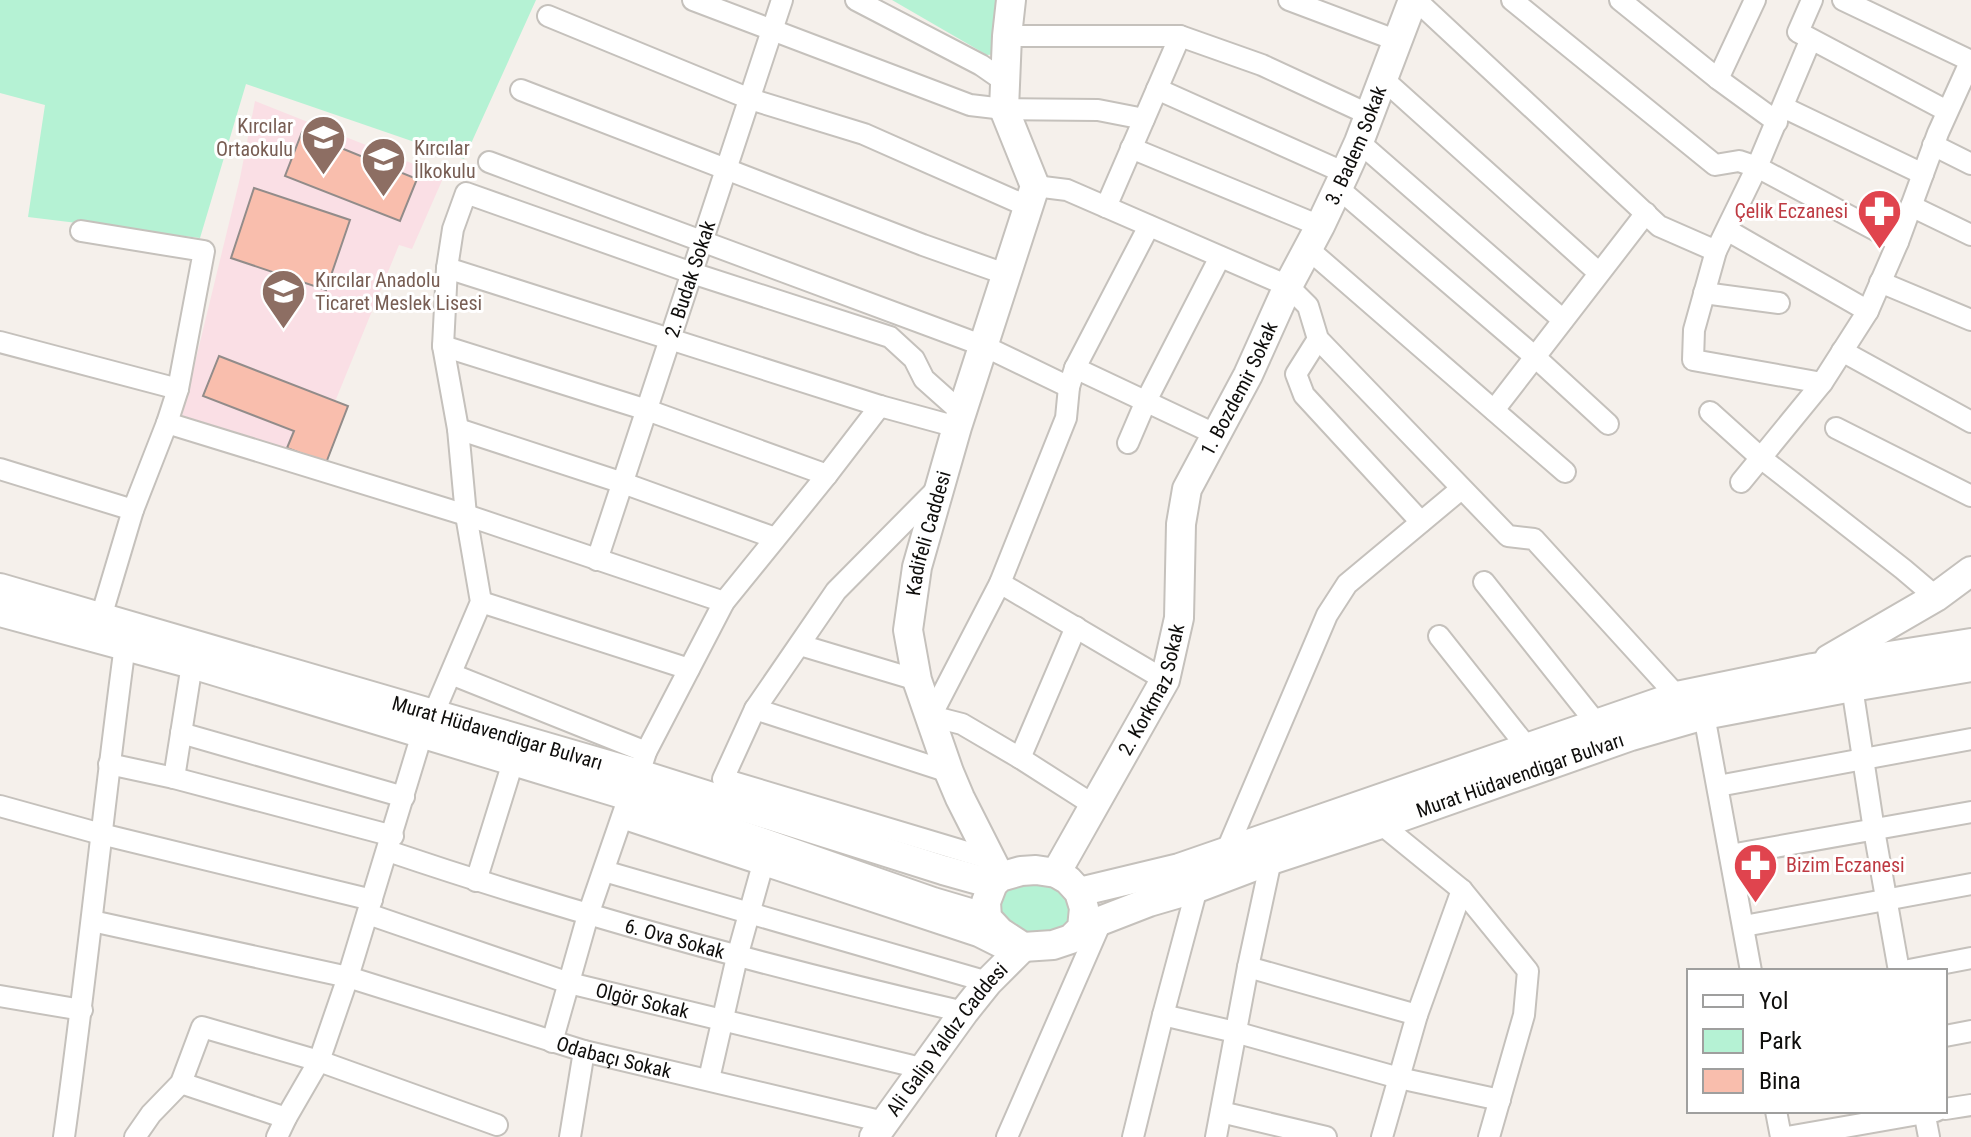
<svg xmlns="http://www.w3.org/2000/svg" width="1971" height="1137" font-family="'Roboto Condensed',sans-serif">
<rect width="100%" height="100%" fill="#f5f0eb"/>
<path fill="#fadfe5" d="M255,101L444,176L412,249L399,245L312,458L182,416L240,178Z"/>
<g fill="#b5f2d4">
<path d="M0,0H536L464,159L246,84L200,238L28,217L45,105L0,93Z"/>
<path d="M892,0H1002L996,54L987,55Z"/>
<path d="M1042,879L1066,895L1073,919C1045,941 1033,939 1002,923L999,901C1013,881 1019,882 1042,879Z"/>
</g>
<g fill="#f9bead" stroke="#928c8a" stroke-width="2">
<path d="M302,132L417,179L400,221L285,176Z"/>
<path d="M254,188L350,220L326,290L231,258Z"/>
<path d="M219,356L348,406L326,463L287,448L294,431L203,396Z"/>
</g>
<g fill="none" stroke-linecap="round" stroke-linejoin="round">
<defs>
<g id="street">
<path d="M693,0L970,105L1004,109L1098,110L1144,119"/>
<path d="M856,0L981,65L1004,81"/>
<path d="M1289,0L1398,41"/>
<path d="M1416,0L1659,226L1716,251"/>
<path d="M1512,0L1715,165L1739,161L1757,167L1898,242"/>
<path d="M1620,0L1718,79L1777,122"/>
<path d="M1812,0L1798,32L1947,111"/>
<path d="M1843,0L1971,61"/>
<path d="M548,16L750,99L864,134L1029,207"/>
<path d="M1007,36H1180L1262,65L1370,115"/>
<path d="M1810,41L1757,167L1716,251L1694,330L1693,360L1822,383"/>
<path d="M1383,79L1599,273"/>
<path d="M1718,79L1755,0"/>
<path d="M1157,89L1345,173"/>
<path d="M521,90L923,245L1008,275"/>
<path d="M1783,107L1923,174"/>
<path d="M1359,142L1563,320"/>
<path d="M1933,145L1971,164"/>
<path d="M1131,148L1320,226"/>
<path d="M489,162L984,346L1069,387"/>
<path d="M1035,186L1067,190L1288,286L1308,306L1318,339L1508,536L1534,539L1677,696L1704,715L1751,971"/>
<path d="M1338,188L1534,356L1608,424"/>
<path d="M1911,206L1971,235"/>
<path d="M1106,207L1180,36"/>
<path d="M1149,226L1075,368L1217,435"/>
<path d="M1727,230L1868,311"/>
<path d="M81,231L204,251L178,389L167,423L466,515L724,602"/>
<path d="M1307,248L1565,472"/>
<path d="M447,268L880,406L957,427"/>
<path d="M1880,282L1971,320"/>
<path d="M1704,293L1779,303"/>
<path d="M1318,339L1296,374L1304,395L1421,522"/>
<path d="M0,342L178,389"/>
<path d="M443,346L647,410L827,475"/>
<path d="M1842,351L1971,422"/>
<path d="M1075,368L1069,387L1066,418L1000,583L931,716L962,724L1020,758L1095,806"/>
<path d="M1494,410L1646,213"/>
<path d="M1710,412L1761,458L1903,569L1936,597"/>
<path d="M1836,428L1971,496"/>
<path d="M458,429L623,483L775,538"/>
<path d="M1128,443L1146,401L1220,257"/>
<path d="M0,469L133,510"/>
<path d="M1741,482L1822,383L1868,311L1898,242L1938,133L1971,60"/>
<path d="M938,488L836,591L755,709L723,779L990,859"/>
<path id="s1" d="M597,560L782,0"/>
<path d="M1484,582L1597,724"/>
<path d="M1000,583L1165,680"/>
<path d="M481,602L689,669"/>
<path d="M101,617L133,510L167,423"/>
<path d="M1439,636L1527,747"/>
<path d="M800,645L917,680"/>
<path d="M451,674L646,752"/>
<path d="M1852,687L1874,830L1899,971"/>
<path d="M755,709L949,772"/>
<path d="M433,715L481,602L466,515L458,429L443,346L447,268L453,229L466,193L692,273L890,337L914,359L924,379L961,412"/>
<path d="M181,733L404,797"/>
<path d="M1020,758L1076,627"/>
<path d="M109,764L174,778L393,836"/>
<path d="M639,774L646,752L724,602L827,475L880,406"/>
<path d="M174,778L192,664"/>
<path d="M1718,786L1971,739"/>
<path d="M0,806L101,834L372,900"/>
<path d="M622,818L978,936L1012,953"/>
<path d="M1381,824L1462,890L1528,971L1524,1015L1489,1137"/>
<path id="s2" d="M388,851C577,915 770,967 964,1012"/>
<path d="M1226,852L1327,615L1347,584L1461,489"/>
<path d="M1730,855L1971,812"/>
<path d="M604,871L988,982"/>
<path d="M476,881L513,762"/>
<path id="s3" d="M368,914L569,983L925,1069"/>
<path id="s4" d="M92,921L348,977L584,1051L884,1122"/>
<path d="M1744,926L1971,884"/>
<path d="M1248,967L1417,1015"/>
<path d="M1904,971L1971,958"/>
<path d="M0,996L82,1010"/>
<path d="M1163,1015L1235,1032L1399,1078L1500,1100"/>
<path d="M1945,1036L1971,1031"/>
<path d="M552,1042L588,915L626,805"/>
<path d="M709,1079L737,957L763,864"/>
<path d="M181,1083L286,1118"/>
<path d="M1945,1109L1971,1105"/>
<path d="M1776,1111L1781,1137"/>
<path d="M1924,1111L1929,1137"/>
<path d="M1221,1112L1326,1137"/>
<path d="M64,1137C87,973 103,809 125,645"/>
<path d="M135,1137L151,1114L181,1083L202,1027L319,1061L497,1125"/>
<path d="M277,1137L286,1118L319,1061L348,977L422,734"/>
<path d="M570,1137L584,1051"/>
<path d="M1007,1137L1101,922"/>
<path d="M1133,1137L1163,1015L1197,888"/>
<path d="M1216,1137L1248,967L1271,860"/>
<path d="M1382,1137L1417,1015L1462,890"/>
<path d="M1787,1137L1936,1111"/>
</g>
<g id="secondary">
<path id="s5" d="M0,588L639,774L943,870L993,884"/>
<path d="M0,612L192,664L629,796L933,902L987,918"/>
<path d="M1829,659L1936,597L1971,571"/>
<path d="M1036,870L1056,873L1068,880L1079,892L1084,908L1082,928L1071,939L1053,945L1023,947L1000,932L987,918L986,902L993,884L1000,877L1021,871Z"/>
<path id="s6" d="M1056,873L1165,680L1179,618L1181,524L1187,489L1248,375L1288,286L1320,226L1345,173L1359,142L1413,0"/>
<path id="s7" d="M1000,877L960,798L949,772L917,680L908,630L917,567L957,427L1035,186L1004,109L1007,36L1011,0"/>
<path d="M1079,892L1179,868L1677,696L1813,668L1971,643"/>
<path id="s8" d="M1082,928L1149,902L1197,888L1271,860L1381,824L1631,736L1704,715L1852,687L1971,667"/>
<path id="s9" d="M874,1137L964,1012L988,982L1023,947"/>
</g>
</defs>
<use href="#street" stroke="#c5c1bc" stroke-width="24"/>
<use href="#secondary" stroke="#c5c1bc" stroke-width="32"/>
<use href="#street" stroke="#fff" stroke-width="20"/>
<use href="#secondary" stroke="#fff" stroke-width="28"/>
</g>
<defs>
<symbol id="school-pin" viewBox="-11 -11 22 30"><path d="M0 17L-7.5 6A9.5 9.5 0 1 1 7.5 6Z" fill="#8d6e63" stroke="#fff"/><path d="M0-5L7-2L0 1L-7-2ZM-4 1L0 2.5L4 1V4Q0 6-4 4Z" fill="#fff"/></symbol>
<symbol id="pharmacy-pin" viewBox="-11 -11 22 30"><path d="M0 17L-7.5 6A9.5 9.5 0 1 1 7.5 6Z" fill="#e0444e" stroke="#fff"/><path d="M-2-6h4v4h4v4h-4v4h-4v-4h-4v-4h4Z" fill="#fff"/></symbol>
</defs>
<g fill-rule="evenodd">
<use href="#school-pin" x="298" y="112" width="51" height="69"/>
<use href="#school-pin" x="358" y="134" width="51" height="69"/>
<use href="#pharmacy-pin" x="1854" y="186" width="51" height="69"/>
<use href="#school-pin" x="258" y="266" width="51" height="69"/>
<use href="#pharmacy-pin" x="1730" y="840" width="51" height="69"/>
</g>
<g text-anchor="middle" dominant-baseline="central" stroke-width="6" stroke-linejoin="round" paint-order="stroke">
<g font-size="20" fill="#785e54" stroke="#fff" text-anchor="start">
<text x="293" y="126" text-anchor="end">Kırcılar<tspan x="293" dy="23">Ortaokulu</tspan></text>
<text x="414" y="148">Kırcılar<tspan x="414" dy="23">İlkokulu</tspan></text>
<text x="315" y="280">Kırcılar Anadolu<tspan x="315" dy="23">Ticaret Meslek Lisesi</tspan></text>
</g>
<g font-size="20" fill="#0f0e0c" stroke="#fff">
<text stroke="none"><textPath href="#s6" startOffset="798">3. Badem Sokak</textPath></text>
<text stroke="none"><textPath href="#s1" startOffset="296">2. Budak Sokak</textPath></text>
<text stroke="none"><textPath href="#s6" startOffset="528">1. Bozdemir Sokak</textPath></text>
<text stroke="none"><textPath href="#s7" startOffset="364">Kadifeli Caddesi</textPath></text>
<text stroke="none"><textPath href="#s6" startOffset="208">2. Korkmaz Sokak</textPath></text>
<text stroke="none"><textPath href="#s5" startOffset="518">Murat Hüdavendigar Bulvarı</textPath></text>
<text stroke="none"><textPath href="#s8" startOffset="464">Murat Hüdavendigar Bulvarı</textPath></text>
<text stroke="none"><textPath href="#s2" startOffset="300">6. Ova Sokak</textPath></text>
<text stroke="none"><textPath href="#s3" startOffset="288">Olgör Sokak</textPath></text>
<text stroke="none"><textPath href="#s9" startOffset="122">Ali Galip Yaldız Caddesi</textPath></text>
<text stroke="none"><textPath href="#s4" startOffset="540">Odabaçı Sokak</textPath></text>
</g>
<g font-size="20" fill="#be3a42" stroke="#fff" text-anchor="end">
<text x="1848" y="211">Çelik Eczanesi</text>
<text x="1786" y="865" text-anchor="start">Bizim Eczanesi</text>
</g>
</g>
<rect x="1687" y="969" width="260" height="144" fill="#ffffff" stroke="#9f9f9e" stroke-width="2"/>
<rect x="1703" y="995" width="40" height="12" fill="#ffffff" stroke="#9f9f9e" stroke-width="2"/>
<text x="1759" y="1009" font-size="24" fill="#0f0e0c">Yol</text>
<rect x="1703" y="1029" width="40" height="24" fill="#b5f2d4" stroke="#9f9f9e" stroke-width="2"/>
<text x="1759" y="1049" font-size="24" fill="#0f0e0c">Park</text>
<rect x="1703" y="1069" width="40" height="24" fill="#f9bead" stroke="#9f9f9e" stroke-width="2"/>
<text x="1759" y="1089" font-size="24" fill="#0f0e0c">Bina</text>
</svg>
